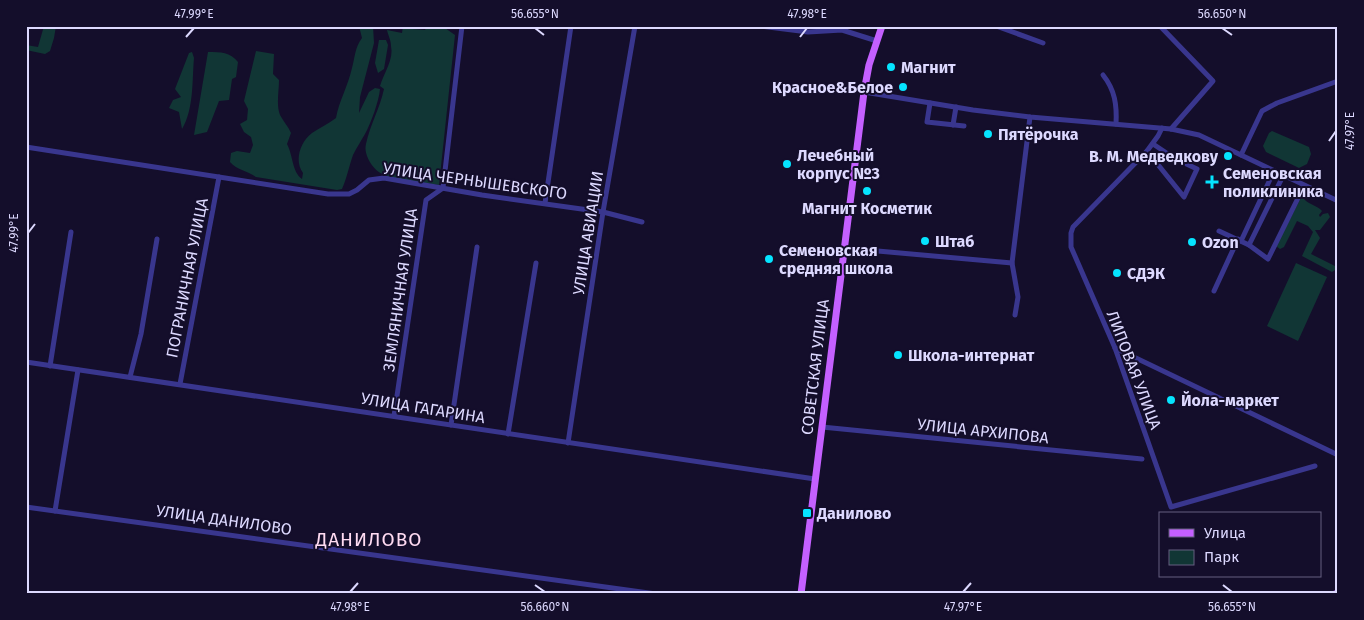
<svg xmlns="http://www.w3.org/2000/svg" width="1364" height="620" font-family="'Fira Sans',sans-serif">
<rect width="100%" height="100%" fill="#140e2b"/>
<g fill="#113635">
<path d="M44,26H56L54,38L50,51L45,54L26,50V45L38,47Z"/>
<path d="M359,26H373L374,43L360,97L359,113L369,92L375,88L380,89C379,101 371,123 365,134C361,141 357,147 353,155C349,166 347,178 342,189L337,190L256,177C248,171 237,170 230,162L231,153L237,151L250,153L253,145L251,137L244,132L240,124L247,120L248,109L244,101L256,51L274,54L273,74L279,80C279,91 276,105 280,115C283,121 288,126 291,133L287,144C293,155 292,172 302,179L303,173C294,161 300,142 312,133C319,128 328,124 336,118C339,101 348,86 352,68C355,57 355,47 362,38Z"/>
<path d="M403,26H412L413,29L425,30L427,26H442L455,35L439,185C422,182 400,181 385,175C374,172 363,155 366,144C370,125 380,108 384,89L380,86C384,73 394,59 391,46C391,40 388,35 387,30L402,33Z"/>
<path d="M379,40H386L388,45L384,69L378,73L375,63Z"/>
<path d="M192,52L194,58C192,81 194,109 182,129L179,112L169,108L173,100L181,97L175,89L189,53Z"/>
<path d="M208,52C221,52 230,52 238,62L236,77L232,79L229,100L219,101L207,132L194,135Z"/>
<path d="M1272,131L1309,147L1311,154L1307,164L1299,168L1266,152L1263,146L1269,133Z"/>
<path d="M1302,196H1304V199C1309,205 1317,205 1322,211L1319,215L1320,217L1323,214L1328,213L1330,217L1320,230H1315L1320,238L1311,254L1335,266V270L1332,272L1302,256L1313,232L1308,226L1297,221L1284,247L1280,249L1276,246Z"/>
<path d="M1296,263L1327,277L1298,341L1267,326Z"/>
</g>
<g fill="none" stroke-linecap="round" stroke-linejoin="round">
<g stroke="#39368e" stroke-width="5">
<path d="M761,26L808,32L842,30L877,41"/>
<path d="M996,26L1043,43"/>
<path d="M1160,26L1213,81L1171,129"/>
<path d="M1103,75C1115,90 1117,105 1116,124"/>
<path d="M864,92L973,110L1030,117L1171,129L1199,135L1338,201"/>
<path d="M930,103L927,122L964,126"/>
<path d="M953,125L956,107"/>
<path d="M1162,128L1158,136L1147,151L1073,227L1071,233V247L1115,348L1171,507L1315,466"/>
<path d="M26,147L328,194H349L357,190L369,180L384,178L482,195L603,212L642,222"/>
<path d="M1147,151L1184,197L1197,169L1174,158L1153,144"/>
<path d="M1241,155L1262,111L1277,103L1338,81"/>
<path d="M1283,176L1249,245L1268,259L1304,186"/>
<path d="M545,203L571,26"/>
<path d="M1219,231L1249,245"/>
<path d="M1241,241L1274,171"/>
<path d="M844,248L1012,263"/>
<path d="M1214,291L1238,239"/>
<path d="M1015,315L1018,297L1012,263L1030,117"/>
<path d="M1115,348L1338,455"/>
<path d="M26,362L815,479"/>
<path d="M50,366L71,232"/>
<path d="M130,377L141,334L157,239"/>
<path d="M180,384L219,177"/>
<path d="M394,416L426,200L443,188L462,26"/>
<path d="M451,425L477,247"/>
<path d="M822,427L1142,459"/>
<path d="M508,434L536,263"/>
<path d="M568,443L603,212L635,26"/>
<path d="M26,507L656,594"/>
<path d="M55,511L78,370"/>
</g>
<g stroke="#c460ff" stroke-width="7">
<path d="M801,594L864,92L869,65L882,26"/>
<path d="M1335,594L1338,593"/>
</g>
</g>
<path fill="none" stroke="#ddd9ff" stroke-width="2" d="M535,28L544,35M1222,28L1232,35M186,37L194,28M800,37L807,28M1329,141L1336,131M28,233L35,224M535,585L545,592M1223,585L1232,592M350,592L358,583M963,592L971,583"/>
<g fill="#05e4ff" stroke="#140e2b" stroke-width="2">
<circle cx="891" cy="67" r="5"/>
<circle cx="903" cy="87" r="5"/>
<circle cx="988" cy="134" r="5"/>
<circle cx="1228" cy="156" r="5"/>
<circle cx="787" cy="164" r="5"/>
<path d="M1209.5 174.5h5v5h5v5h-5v5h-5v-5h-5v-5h5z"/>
<circle cx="867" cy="191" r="5"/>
<circle cx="925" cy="241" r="5"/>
<circle cx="1192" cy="242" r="5"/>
<circle cx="769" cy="259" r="5"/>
<circle cx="1117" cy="273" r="5"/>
<circle cx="898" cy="355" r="5"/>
<circle cx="1171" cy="400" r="5"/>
<rect x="802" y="508" width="10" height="10" rx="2.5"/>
</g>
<g text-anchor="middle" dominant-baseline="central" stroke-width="4" stroke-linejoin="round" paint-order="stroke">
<g font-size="16" font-weight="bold" fill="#ddd9ff" stroke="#140e2b" text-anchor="start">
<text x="901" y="67">Магнит</text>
<text x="893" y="87" text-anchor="end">Красное&amp;Белое</text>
<text x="998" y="134">Пятёрочка</text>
<text x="797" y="155">Лечебный<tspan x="797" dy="18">корпус №3</tspan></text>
<text x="1218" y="156" text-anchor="end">В. М. Медведкову</text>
<text x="1223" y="173">Семеновская<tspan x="1223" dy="18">поликлиника</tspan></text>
<text x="867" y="208" text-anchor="middle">Магнит Косметик</text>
<text x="935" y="241">Штаб</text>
<text x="1202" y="242">Ozon</text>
<text x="779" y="250">Семеновская<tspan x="779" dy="18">средняя школа</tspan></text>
<text x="1127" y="273">СДЭК</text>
<text x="908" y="355">Школа-интернат</text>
<text x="1181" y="400">Йола-маркет</text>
<text x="817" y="513">Данилово</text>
</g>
<g font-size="16" fill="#ddd9ff" stroke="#140e2b">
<text transform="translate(475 181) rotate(8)">УЛИЦА ЧЕРНЫШЕВСКОГО</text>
<text transform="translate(588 233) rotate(-81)">УЛИЦА АВИАЦИИ</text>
<text transform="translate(187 278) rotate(-79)">ПОГРАНИЧНАЯ УЛИЦА</text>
<text transform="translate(400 290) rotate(-82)">ЗЕМЛЯНИЧНАЯ УЛИЦА</text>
<text transform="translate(815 367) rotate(-83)">СОВЕТСКАЯ УЛИЦА</text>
<text transform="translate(1134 370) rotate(69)">ЛИПОВАЯ УЛИЦА</text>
<text transform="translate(423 408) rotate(9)">УЛИЦА ГАГАРИНА</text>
<text transform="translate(983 431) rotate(6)">УЛИЦА АРХИПОВА</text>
<text transform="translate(224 520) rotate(8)">УЛИЦА ДАНИЛОВО</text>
</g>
<g font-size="19" letter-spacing="1" fill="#ffdbf2" stroke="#140e2b">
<text x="369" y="539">ДАНИЛОВО</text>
</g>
</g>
<rect width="1364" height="620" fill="none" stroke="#140e2b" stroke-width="55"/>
<rect x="1159" y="512" width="162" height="65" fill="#140e2b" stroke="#645f80"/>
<rect x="1169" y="529" width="25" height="8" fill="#c460ff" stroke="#645f80"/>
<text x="1204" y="538" font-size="15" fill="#ddd9ff">Улица</text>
<rect x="1169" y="550" width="25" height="15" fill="#113635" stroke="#645f80"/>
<text x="1204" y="562" font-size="15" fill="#ddd9ff">Парк</text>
<rect x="28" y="28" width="1308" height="564" fill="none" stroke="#ddd9ff" stroke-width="2"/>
<g font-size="12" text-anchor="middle" fill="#ddd9ff">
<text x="194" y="18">47.99°E</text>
<text x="535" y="18">56.655°N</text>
<text x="807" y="18">47.98°E</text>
<text x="1222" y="18">56.650°N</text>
<text transform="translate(1350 131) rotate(-90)" y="4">47.97°E</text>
<text transform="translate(14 233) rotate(-90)" y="4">47.99°E</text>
<text x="350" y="611">47.98°E</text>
<text x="545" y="611">56.660°N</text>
<text x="963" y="611">47.97°E</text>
<text x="1232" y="611">56.655°N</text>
</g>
</svg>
